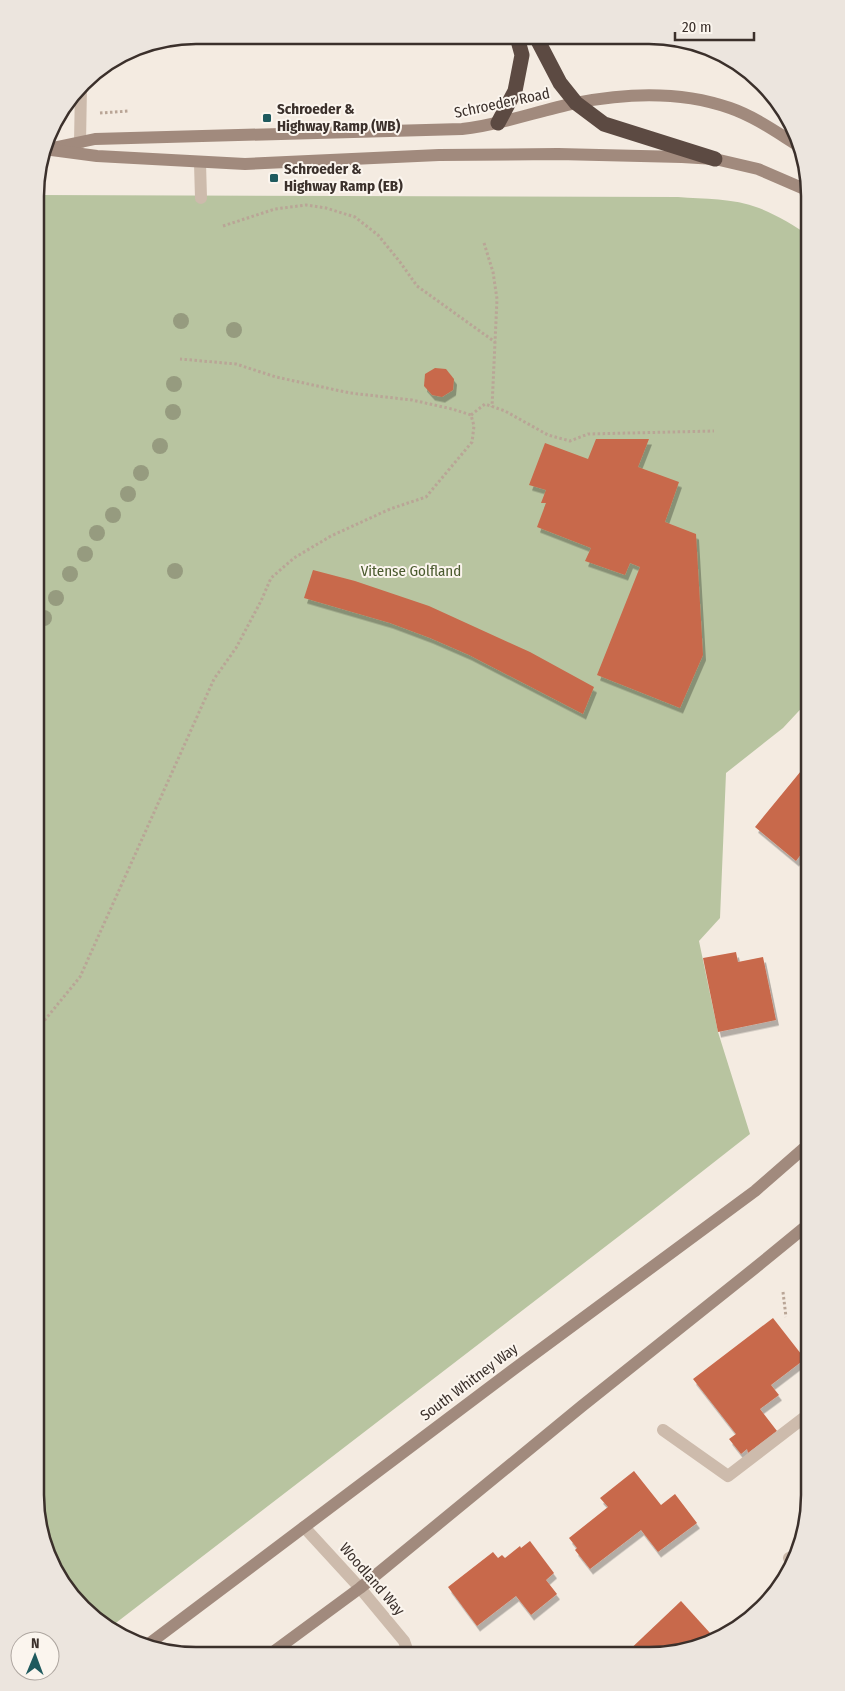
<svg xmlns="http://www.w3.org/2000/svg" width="845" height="1691" font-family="'Fira Sans Condensed',sans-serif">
<defs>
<filter id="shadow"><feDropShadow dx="3" dy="5.5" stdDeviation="0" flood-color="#0004"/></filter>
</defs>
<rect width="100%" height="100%" fill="#f4ebe1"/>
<path fill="#b8c4a0" d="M36,195L678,197C704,199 733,198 759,208C777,215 793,225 810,236V699L783,728L726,773L720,918L699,941L718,1032L750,1134L653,1210L108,1629L90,1616L43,1547L35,1496Z"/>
<g fill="#c8694b" filter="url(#shadow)">
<path d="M435,368L446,369L454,379L453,390L442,397L432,395L424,386L425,374Z"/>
<path d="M596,439H649L638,467L679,482L665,522L696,534L703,655L680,708L597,675L640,567L630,563L625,575L585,561L591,548L537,527L546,503H541L546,490L529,485L545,443L588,459Z"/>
<path d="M313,570L355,581L429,606L530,652L594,687L583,714L469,655L430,638L390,623L304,598Z"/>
<path d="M810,760V856L808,858L802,853L796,861L755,827Z"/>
<path d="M736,952L738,962L763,957L776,1020L718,1032L703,958Z"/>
<path d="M773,1318L805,1359L771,1385L779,1395L760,1409L777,1431L748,1453L747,1449L741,1454L729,1439L736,1434L693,1379Z"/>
<path d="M634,1471L661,1505L675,1494L697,1523L658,1552L641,1530L590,1569L575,1550L577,1548L569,1538L608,1507L600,1498Z"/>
<path d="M530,1541L554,1573L546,1580L557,1594L531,1615L516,1596L477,1626L448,1587L493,1552L498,1558L502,1555L505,1558L520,1546L521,1548Z"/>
<path d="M681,1601L710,1633L693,1649L650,1656H623Z"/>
<rect x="512" y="1651" width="50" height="5"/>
</g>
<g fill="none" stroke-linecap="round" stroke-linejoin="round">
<g stroke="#b9a596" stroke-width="3" stroke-dasharray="2.5 2.5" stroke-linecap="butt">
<path d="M100,113L129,111"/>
<path d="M223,226L275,209L306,205L326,208L355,217L378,235L400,262L417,286L495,342"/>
<path d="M484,243L493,272L497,299L492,407"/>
<path d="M471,415L485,404L505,411L548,435L570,441L588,434L714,431"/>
<path d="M35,1032L80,977L214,679L236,648L261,601L271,578L294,558L331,536L390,509L426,497L472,442L474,426L471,415L452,409L412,400L350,393L276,377L236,364L180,359"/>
<path d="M783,1292L786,1317"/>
</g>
<g stroke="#cdbbac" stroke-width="12">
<path d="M80,143L81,86"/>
<path d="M200,163L201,198"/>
<path d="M663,1430L728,1476L810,1413"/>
</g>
<g stroke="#cdbbac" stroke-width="12">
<path d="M304,1527L360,1588L404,1641L409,1655"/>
<path d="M789,1558L798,1555"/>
</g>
<g stroke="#a18a7d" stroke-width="12">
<path d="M57,147L95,139L462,129C501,125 537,111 576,103C626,93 681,91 730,108C756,117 779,134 802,148"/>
<path d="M44,149L97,156L245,164L439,155L558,154L682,157L715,159L758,169L809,191"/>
<path d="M146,1646L514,1369L755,1191L810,1143"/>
<path d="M269,1655L360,1588L582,1406L755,1268L810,1223"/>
</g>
<g stroke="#5c4a42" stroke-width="15">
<path d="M536,37L560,83L576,103L604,124L715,159"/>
<path d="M498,123L515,91L522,55L517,37"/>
</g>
</g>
<g fill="#969b7f">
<circle cx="181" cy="321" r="8"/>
<circle cx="234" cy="330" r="8"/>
<circle cx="174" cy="384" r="8"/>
<circle cx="173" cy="412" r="8"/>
<circle cx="160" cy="446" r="8"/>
<circle cx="141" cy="473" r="8"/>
<circle cx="128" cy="494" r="8"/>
<circle cx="113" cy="515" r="8"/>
<circle cx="97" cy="533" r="8"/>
<circle cx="85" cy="554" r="8"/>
<circle cx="175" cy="571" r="8"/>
<circle cx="70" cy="574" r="8"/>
<circle cx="56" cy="598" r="8"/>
<circle cx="44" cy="618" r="8"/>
</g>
<g fill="#1f5a5e" stroke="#fbf5ee" stroke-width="2">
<rect x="262" y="113" width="10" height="10" rx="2.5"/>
<rect x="269" y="173" width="10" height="10" rx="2.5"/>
</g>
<g text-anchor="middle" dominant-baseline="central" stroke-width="4" stroke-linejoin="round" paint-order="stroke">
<g font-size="15" fill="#3b302b" stroke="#fbf5ee">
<text transform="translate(502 103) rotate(-12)">Schroeder Road</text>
<text transform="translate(469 1382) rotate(-37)">South Whitney Way</text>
<text transform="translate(372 1579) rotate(49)">Woodland Way</text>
</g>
<g font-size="15" font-weight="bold" fill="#3b302b" stroke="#fbf5ee" text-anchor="start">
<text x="277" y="109">Schroeder &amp;<tspan x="277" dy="17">Highway Ramp (WB)</tspan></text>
<text x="284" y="169">Schroeder &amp;<tspan x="284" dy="17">Highway Ramp (EB)</tspan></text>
</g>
<g font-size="15" fill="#4a5a2e" stroke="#fbf5ee">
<text x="411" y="571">Vitense Golfland</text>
</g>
</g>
<path d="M0 0H845V1691H0ZM196 44H649A152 152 0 0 1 801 196V1495A152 152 0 0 1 649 1647H196A152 152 0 0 1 44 1495V196A152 152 0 0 1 196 44Z" fill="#ece5de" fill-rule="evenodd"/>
<path fill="none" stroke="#3b302b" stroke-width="2.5" d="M196 44H649A152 152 0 0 1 801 196V1495A152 152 0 0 1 649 1647H196A152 152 0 0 1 44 1495V196A152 152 0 0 1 196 44Z"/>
<g transform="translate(35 1656) rotate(1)"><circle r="24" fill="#fbf5ee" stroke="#aea6a0"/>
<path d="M0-4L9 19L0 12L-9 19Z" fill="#1f5a5e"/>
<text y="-8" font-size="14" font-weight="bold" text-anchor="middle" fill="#3b302b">N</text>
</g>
<path d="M675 32v8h79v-8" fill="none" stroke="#3b302b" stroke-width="2.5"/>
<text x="682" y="32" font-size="15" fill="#3b302b" stroke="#fbf5ee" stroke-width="4" paint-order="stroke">20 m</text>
</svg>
